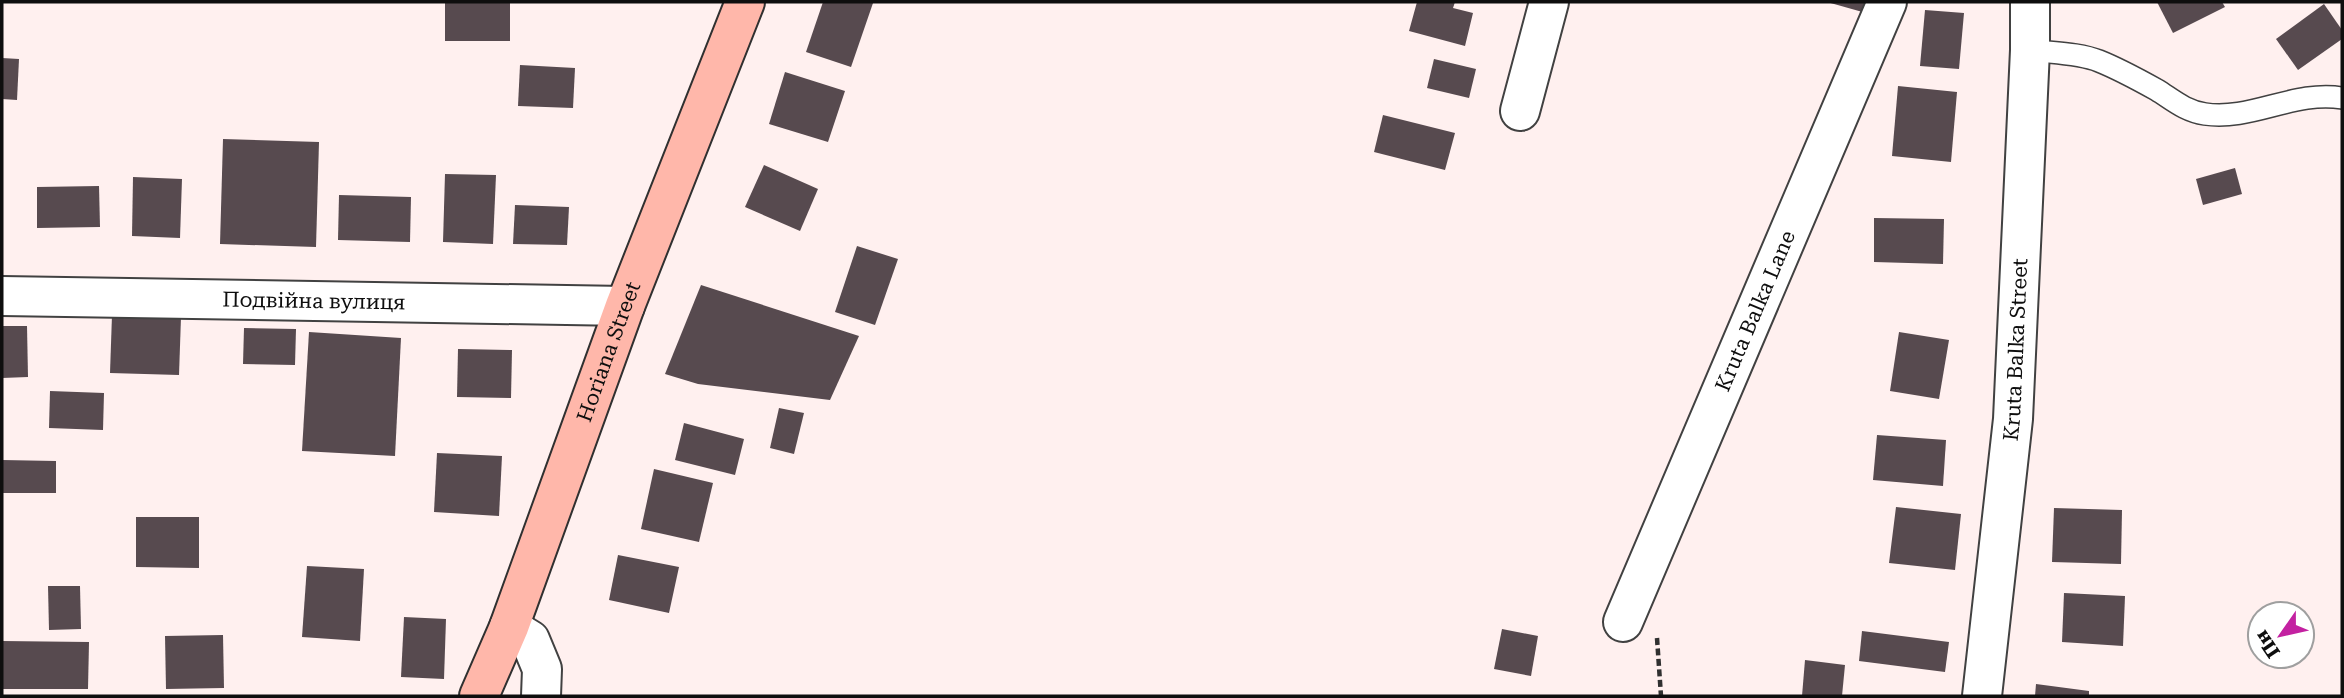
<svg xmlns="http://www.w3.org/2000/svg" width="2344" height="698" font-family="'Roboto Serif',serif">
<rect width="100%" height="100%" fill="#fff0ef"/>
<g fill="#574a4f">
<rect x="445" y="2" width="65" height="39"/>
<path d="M823,2L873,3L851,67L806,52Z"/>
<path d="M1417,2H1455L1453,8L1473,13L1465,46L1409,31Z"/>
<path d="M1827,2H1869L1866,13Z"/>
<path d="M2157,2H2222L2225,7L2173,33Z"/>
<path d="M2324,4L2342,30V39L2298,70L2276,39Z"/>
<path d="M1925,10L1964,13L1959,69L1920,66Z"/>
<path d="M2,58L19,59L17,100L2,99Z"/>
<path d="M1434,59L1476,69L1469,98L1427,88Z"/>
<path d="M520,65L575,68L573,108L518,106Z"/>
<path d="M785,72L845,91L828,142L769,124Z"/>
<path d="M1898,86L1957,92L1951,162L1892,156Z"/>
<path d="M1383,115L1455,133L1445,170L1374,152Z"/>
<path d="M223,139L319,142L316,247L220,244Z"/>
<path d="M764,165L818,189L800,231L745,207Z"/>
<path d="M2235,168L2242,194L2203,205L2196,179Z"/>
<path d="M445,174L496,175L493,244L443,242Z"/>
<path d="M133,177L182,179L180,238L132,236Z"/>
<path d="M99,186L100,227L37,228V187Z"/>
<path d="M339,195L411,197L410,242L338,240Z"/>
<path d="M515,205L569,207L567,245L513,244Z"/>
<path d="M1874,218L1944,219L1943,264L1874,262Z"/>
<path d="M857,246L898,259L875,325L835,312Z"/>
<path d="M701,285L859,336L830,400L698,384L665,374Z"/>
<path d="M112,315L181,317L179,375L110,373Z"/>
<path d="M2,326H27L28,377L2,378Z"/>
<path d="M244,328L296,329L295,365L243,364Z"/>
<path d="M309,332L401,338L395,456L302,451Z"/>
<path d="M1899,332L1949,340L1939,399L1890,391Z"/>
<path d="M458,349L512,350L511,398L457,397Z"/>
<path d="M50,391L104,393L103,430L49,428Z"/>
<path d="M779,408L804,413L794,454L770,448Z"/>
<path d="M684,423L744,439L735,475L675,460Z"/>
<path d="M1877,435L1946,440L1943,486L1873,480Z"/>
<path d="M437,453L502,456L499,516L434,512Z"/>
<path d="M2,460L56,461V493H2Z"/>
<path d="M654,469L713,483L699,542L641,529Z"/>
<path d="M1896,507L1961,514L1955,570L1889,563Z"/>
<path d="M2054,508L2122,510L2121,564L2052,562Z"/>
<path d="M136,517H199V568L136,567Z"/>
<path d="M618,555L679,567L669,613L609,600Z"/>
<path d="M307,566L364,569L360,641L302,637Z"/>
<path d="M48,586H80L81,629L49,630Z"/>
<path d="M2064,593L2125,596L2123,646L2062,642Z"/>
<path d="M404,617L446,619L444,679L401,677Z"/>
<path d="M1502,629L1538,636L1531,676L1494,669Z"/>
<path d="M1862,631L1949,642L1945,672L1859,661Z"/>
<path d="M223,635L224,688L166,689L165,636Z"/>
<path d="M2,641L89,642L88,689H2Z"/>
<path d="M1805,660L1845,665L1842,696H1802Z"/>
<path d="M2036,684L2089,691V696H2035Z"/>
</g>
<g fill="none" stroke-linecap="round" stroke-linejoin="round">
<defs>
<path id="lane" d="M2030,50C2052,53 2079,53 2099,61C2119,69 2139,80 2157,90C2173,100 2185,111 2205,114C2251,121 2295,90 2342,98"/>
<g id="street">
<path d="M1520,111L1549,2"/>
<path id="s1" d="M2,296L625,306"/>
<path id="s2" d="M1623,622L1887,2"/>
<path d="M509,627L530,640L542,669L541,696"/>
<path id="s3" d="M1982,696L2013,419L2030,50V2"/>
</g>
<g id="secondary">
<path id="s4" d="M479,696L509,627L625,306L745,2"/>
</g>
</defs>
<use href="#lane" stroke="#414141" stroke-width="24"/>
<use href="#street" stroke="#414141" stroke-width="42"/>
<use href="#secondary" stroke="#303030" stroke-width="42"/>
<path stroke="#303030" stroke-width="4.5" stroke-dasharray="7 3.5" stroke-linecap="butt" d="M1657,638L1661,696"/>
<use href="#lane" stroke="#fff" stroke-width="21"/>
<use href="#street" stroke="#fff" stroke-width="38"/>
<use href="#secondary" stroke="#ffb7aa" stroke-width="38"/>
</g>
<g text-anchor="middle" dominant-baseline="central" stroke-width="7" stroke-linejoin="round" paint-order="stroke">
<g font-size="21" fill="#0e0e0e" stroke="#fff">
<text stroke="none"><textPath href="#s1" startOffset="312">Подвійна вулиця</textPath></text>
<text stroke="none"><textPath href="#s2" startOffset="338">Kruta Balka Lane</textPath></text>
<text stroke="none"><textPath href="#s3" startOffset="348">Kruta Balka Street</textPath></text>
<text stroke="none"><textPath href="#s4" startOffset="368">Horiana Street</textPath></text>
</g>
</g>
<rect width="2344" height="698" fill="none" stroke="#0e0e0e" stroke-width="7"/>
<g transform="translate(2281 635) rotate(236)"><circle r="33" fill="#ffffff" stroke="#9f9f9f" stroke-width="2"/>
<path d="M0-5L12 26L0 18L-12 26Z" fill="#c321a1"/>
<text y="-10" font-size="19" font-weight="bold" text-anchor="middle" fill="#0e0e0e">Пн</text>
</g>
</svg>
